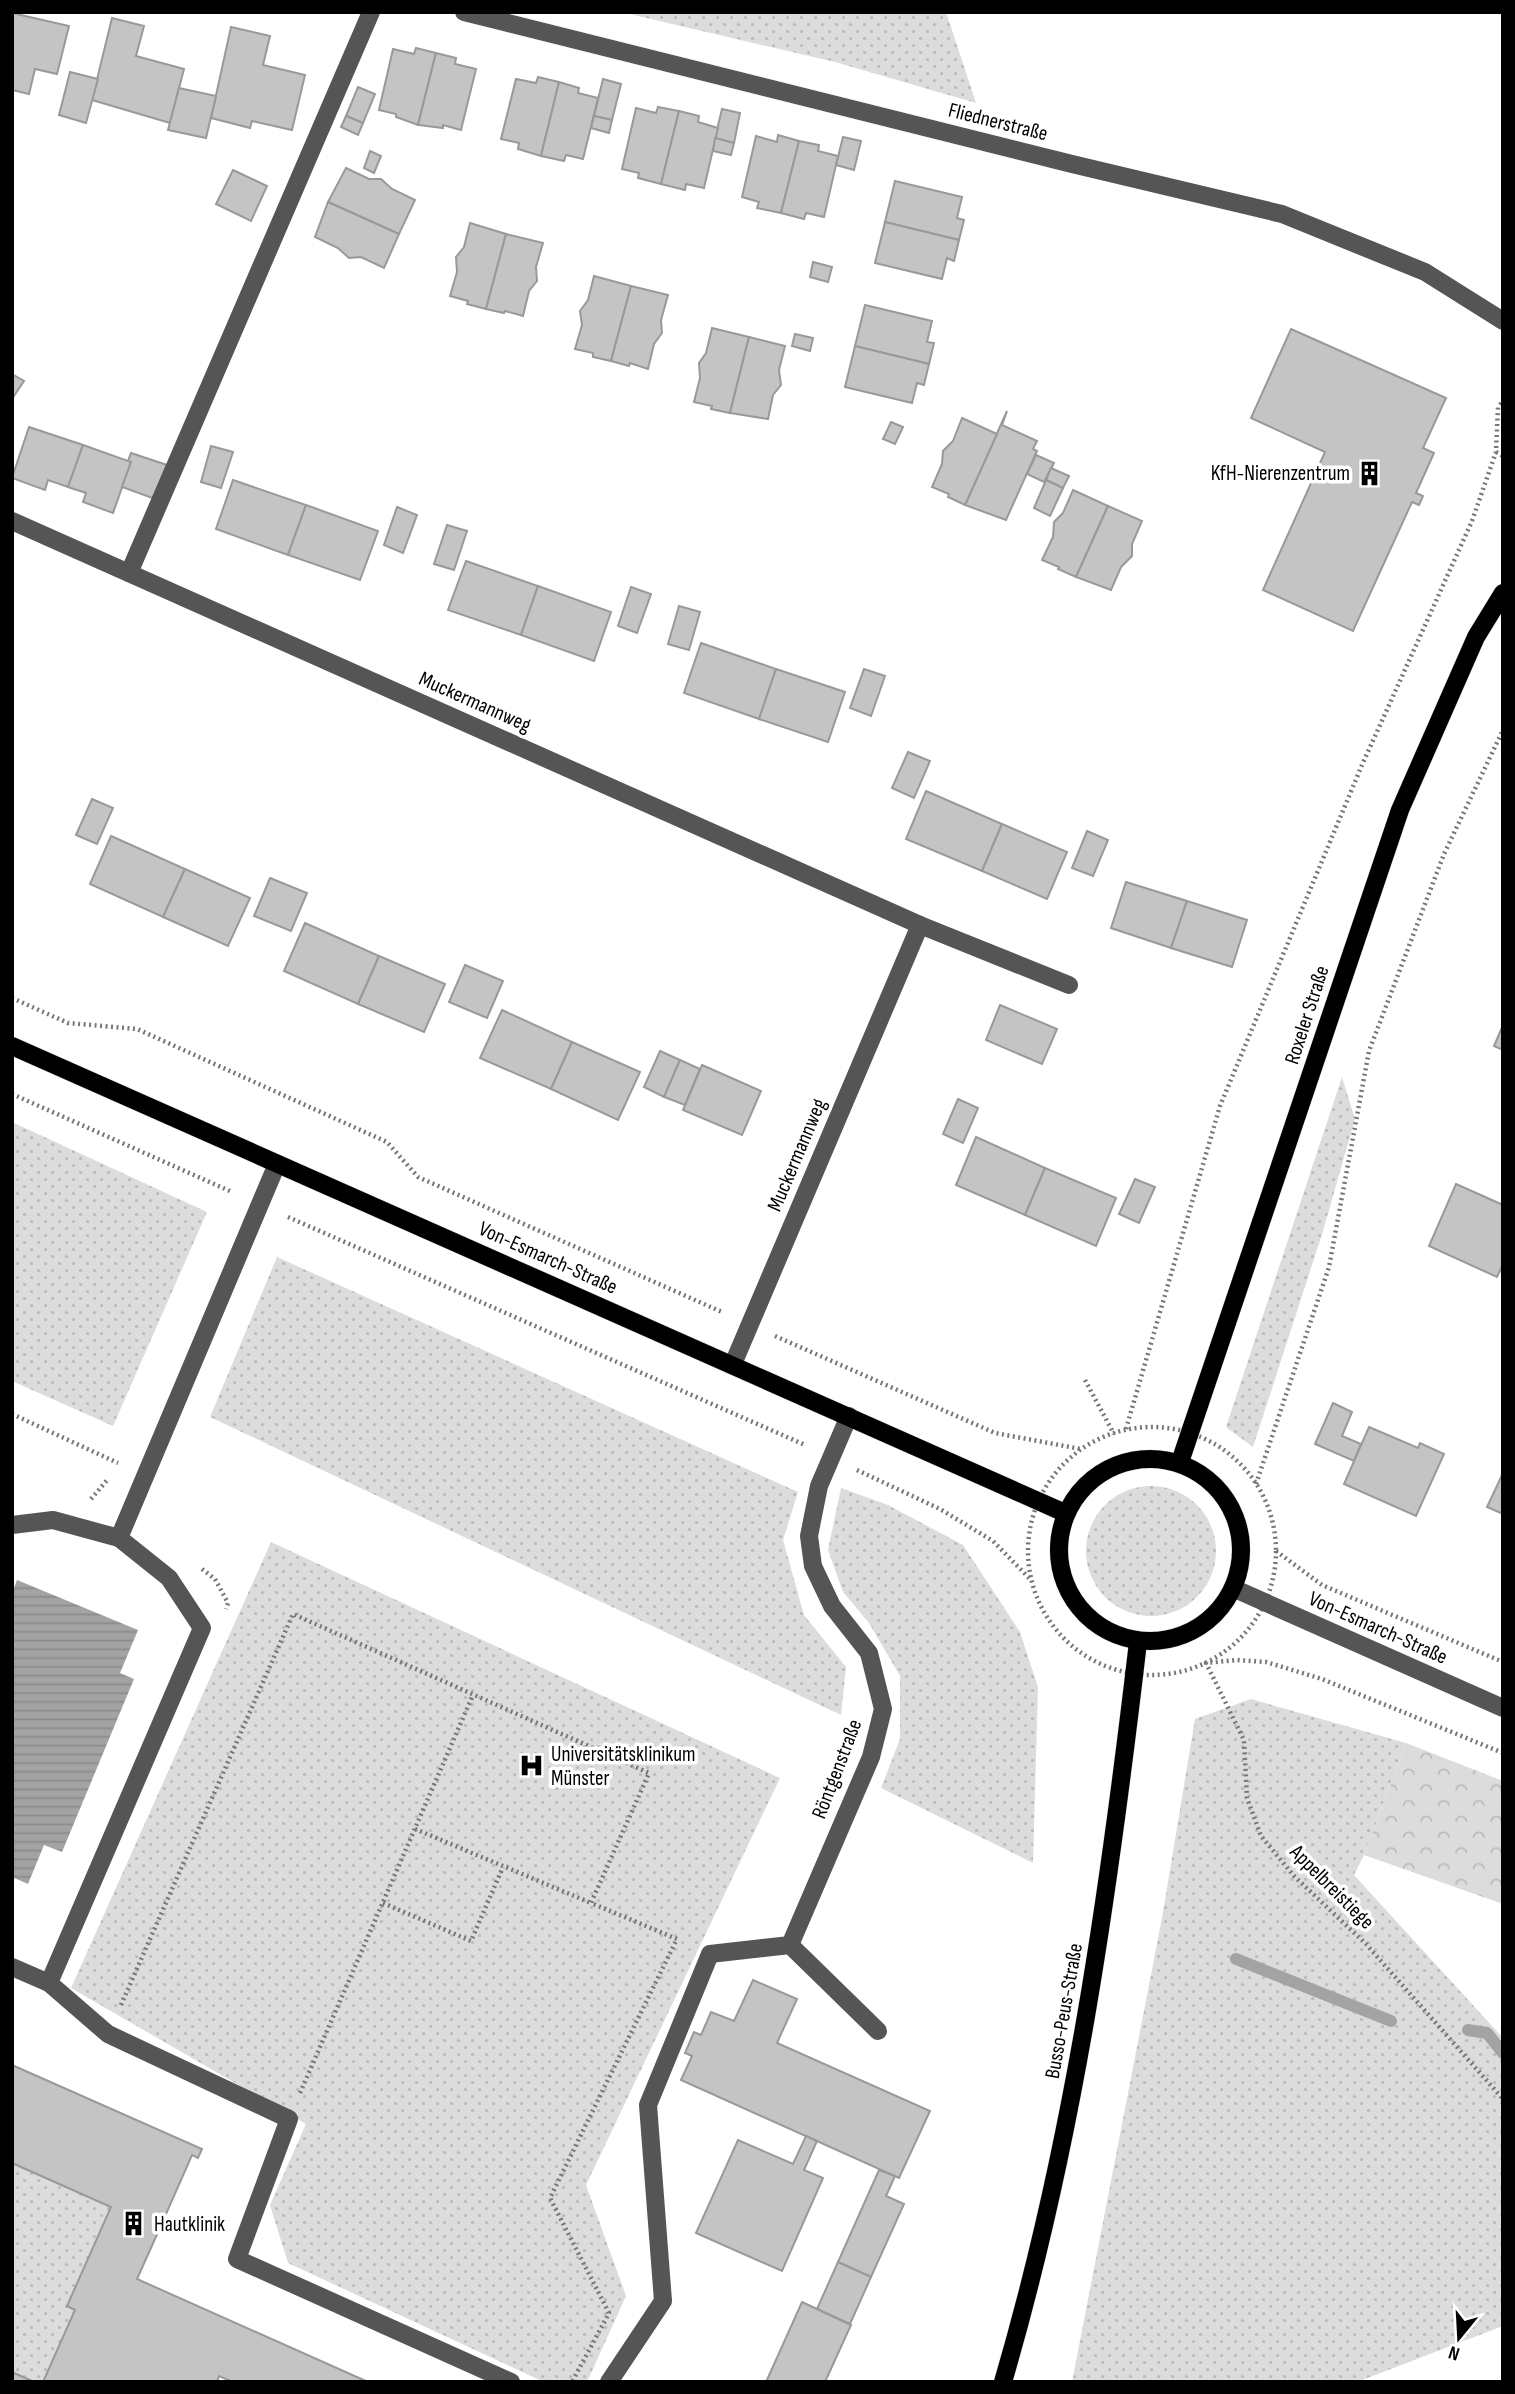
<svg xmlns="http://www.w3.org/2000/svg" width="1515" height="2394" font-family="'Sofia Sans Condensed',sans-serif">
<defs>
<pattern id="grass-dots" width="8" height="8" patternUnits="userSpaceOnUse" patternTransform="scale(1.75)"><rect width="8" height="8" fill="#dcdcdc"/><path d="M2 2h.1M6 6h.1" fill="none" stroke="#bbb" stroke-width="1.8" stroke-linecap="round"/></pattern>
<pattern id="forest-crowns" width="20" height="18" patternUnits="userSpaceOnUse" patternTransform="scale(1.75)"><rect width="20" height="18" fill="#dcdcdc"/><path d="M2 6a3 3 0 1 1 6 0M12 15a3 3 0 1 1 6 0" fill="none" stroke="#bbb"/></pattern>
<pattern id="water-rules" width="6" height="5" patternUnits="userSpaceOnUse" patternTransform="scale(1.75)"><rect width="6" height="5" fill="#a3a3a3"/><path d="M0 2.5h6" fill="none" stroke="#8b8b8b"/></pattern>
</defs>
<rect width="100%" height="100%" fill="#fff"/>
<g fill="url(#grass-dots)">
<path d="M621,12H946L976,103L835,62Z"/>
<path d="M1342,1077L1355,1119L1323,1231L1253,1447L1226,1427Z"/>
<path d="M12,1122L207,1212L113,1426L12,1381Z"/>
<path d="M277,1257L798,1492L783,1540L804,1615L846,1667L841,1715L210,1417Z"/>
<circle cx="1151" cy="1551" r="65"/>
<path d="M841,1488L888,1505L963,1545L1020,1632L1038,1687L1033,1863L881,1788L900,1739V1676L869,1623L843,1592L828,1550Z"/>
<path d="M271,1542L780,1778L586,2185L626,2296L587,2382H544L288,2263L270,2205L306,2124L71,1988Z"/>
<path d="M1251,1699L1406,1743L1364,1855L1354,1875L1503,2038V2326L1357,2382H1072L1162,1918L1195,1719Z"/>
<path d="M12,2163L111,2207L67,2306L75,2310L43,2382H34L12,2372Z"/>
</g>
<path fill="url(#forest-crowns)" d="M1406,1743L1503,1781V1904L1364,1855Z"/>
<path fill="url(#water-rules)" d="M17,1580L138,1630L120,1673L134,1679L62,1852L44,1845L28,1884L12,1877V1593Z"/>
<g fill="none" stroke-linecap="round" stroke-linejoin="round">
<g stroke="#a3a3a3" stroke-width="12">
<path d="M1236,1959L1391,2021"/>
<path d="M1468,2030L1487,2033L1503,2053"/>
</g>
</g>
<g fill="#c4c4c4" stroke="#999" stroke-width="2">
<path d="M12,13L69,26L57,74L35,69L29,94L12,90Z"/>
<path d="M112,18L144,26L136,56L184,69L170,123L92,100Z"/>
<path d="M231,27L270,36L263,65L305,75L292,130L252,121L250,128L211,118Z"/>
<path d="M416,48L436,53L418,125L396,117V114L379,110L393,49L414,54Z"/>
<path d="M436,53L456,58L455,64L476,69L461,130L443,125V128L418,125Z"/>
<path d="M70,72L98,79L86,123L59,115Z"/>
<path d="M538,77L559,82L541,156L518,149L519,143L501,139L516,79L536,83Z"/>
<path d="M603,79L621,84L612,120L594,116Z"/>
<path d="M559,82L579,88L578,93L598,98L583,159L566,155L564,161L541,156Z"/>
<path d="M358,87L375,94L363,123L346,116Z"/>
<path d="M179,88L216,96L206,138L168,130Z"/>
<path d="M658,107L679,111L661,184L638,178L639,173L622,169L636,108L656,113Z"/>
<path d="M722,109L740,113L734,143L715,138Z"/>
<path d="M679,111L699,116L698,122L718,128L704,188L686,184L685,190L661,184Z"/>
<path d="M346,116L363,123L358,135L341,127Z"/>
<path d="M594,116L612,120L609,133L591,128Z"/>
<path d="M778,135L799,141L781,213L757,208L759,202L742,197L756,136L777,142Z"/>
<path d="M843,137L861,141L854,170L836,165Z"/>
<path d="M715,138L734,143L731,155L713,151Z"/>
<path d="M799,141L819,145L818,151L838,156L824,217L806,213L804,219L781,213Z"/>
<path d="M370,151L381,156L374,173L364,168Z"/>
<path d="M346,168L369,179H381L392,189L415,200L399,234L328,202Z"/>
<path d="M233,170L267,186L251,221L216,204Z"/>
<path d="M895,181L962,197L957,218L964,220L959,240L885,222Z"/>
<path d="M328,202L399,234L384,268L361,257L349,258L338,248L315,237Z"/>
<path d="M885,222L959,240L954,261L947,258L942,279L875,263Z"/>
<path d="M470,223L506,234L486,309L467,304L468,301L450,296L457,272L456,257L464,247Z"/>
<path d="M506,234L543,243L536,267L537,281L529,291L523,316L505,311L504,313L486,309Z"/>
<path d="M813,262L832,267L828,282L810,277Z"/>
<path d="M594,276L631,286L611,361L593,357V353L575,349L582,325L580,311L588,300Z"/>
<path d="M631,286L668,295L661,320L662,333L654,344L648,369L630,363L629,366L611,361Z"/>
<path d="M865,305L932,321L927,342L934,343L929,364L855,346Z"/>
<path d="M712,328L749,337L730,413L711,409L712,406L694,402L700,378L699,363L706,353Z"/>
<path d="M1291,329L1446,398L1423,448L1434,453L1416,493L1423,496L1419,505L1412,502L1353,631L1263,590L1325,452L1251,418Z"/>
<path d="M795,334L813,338L810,351L792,346Z"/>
<path d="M749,337L785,346L779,370L781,385L773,395L768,419L730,413Z"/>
<path d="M855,346L929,364L924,385L917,383L912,403L845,387Z"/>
<path d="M12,374L24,381L12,399Z"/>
<path d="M1007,411L1002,425L1037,441L1033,449L1037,451L1006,520L965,505Z"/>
<path d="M962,418L997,434L965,505L948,497L949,494L932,487L942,464L943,451L953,441Z"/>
<path d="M891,422L903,427L895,444L883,439Z"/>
<path d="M29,427L83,445L68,487L48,480L45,490L12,478Z"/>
<path d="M83,445L131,462L113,513L83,502L86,493L68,487Z"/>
<path d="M211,446L233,452L221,488L201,482Z"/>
<path d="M131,453L167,465L155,499L122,487L131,462L128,461Z"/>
<path d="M1036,455L1054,463L1044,482L1027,474Z"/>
<path d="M1051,468L1069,476L1063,488L1046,480Z"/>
<path d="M233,480L306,505L288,555L216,529Z"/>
<path d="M1046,480L1063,488L1050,516L1034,508Z"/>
<path d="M1073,490L1108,506L1076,577L1058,569L1059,567L1042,560L1053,537L1054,522L1063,513Z"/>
<path d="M306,505L378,531L360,580L288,555Z"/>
<path d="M1108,506L1142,521L1132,544V556L1121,567L1111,590L1076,577Z"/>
<path d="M397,507L417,515L403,553L384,545Z"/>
<path d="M447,525L467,531L454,570L434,564Z"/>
<path d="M466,561L538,586L521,635L448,610Z"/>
<path d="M538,586L611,612L594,661L521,635Z"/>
<path d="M631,587L651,594L637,633L618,626Z"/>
<path d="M679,606L700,612L689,650L668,644Z"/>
<path d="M701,643L776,669L759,719L684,693Z"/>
<path d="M776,669L845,692L828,742L759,719Z"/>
<path d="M864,669L885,676L871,716L850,708Z"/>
<path d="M908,752L930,761L914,798L892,788Z"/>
<path d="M926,791L1002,824L982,871L906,839Z"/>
<path d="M92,799L113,808L97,844L76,835Z"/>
<path d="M1002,824L1067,852L1047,899L982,871Z"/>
<path d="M1087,831L1108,840L1093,876L1072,868Z"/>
<path d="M111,836L185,869L163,917L90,884Z"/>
<path d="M185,869L250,898L228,946L163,917Z"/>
<path d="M270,878L307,893L291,931L254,916Z"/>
<path d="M1126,882L1187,901L1171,948L1111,928Z"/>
<path d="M1187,901L1247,920L1232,967L1171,948Z"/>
<path d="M305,923L379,956L358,1004L284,971Z"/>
<path d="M379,956L445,984L424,1032L358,1004Z"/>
<path d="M465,965L503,981L487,1018L449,1002Z"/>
<path d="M1000,1005L1057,1029L1042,1064L986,1040Z"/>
<path d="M502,1010L572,1042L551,1089L480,1058Z"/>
<path d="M1503,1025V1050L1494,1046Z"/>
<path d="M572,1042L640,1072L618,1120L551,1089Z"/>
<path d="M660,1051L680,1060L664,1097L644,1087Z"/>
<path d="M680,1060L700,1069L685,1105L664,1097Z"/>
<path d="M702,1065L761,1091L742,1135L683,1110Z"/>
<path d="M958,1099L978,1108L963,1143L943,1134Z"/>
<path d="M976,1137L1045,1168L1025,1215L956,1185Z"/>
<path d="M1045,1168L1116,1198L1096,1246L1025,1215Z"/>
<path d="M1135,1179L1155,1187L1139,1223L1119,1214Z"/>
<path d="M1456,1184L1503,1205V1264L1497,1277L1429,1246Z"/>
<path d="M1333,1403L1352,1412L1342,1436L1361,1444L1354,1461L1315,1444Z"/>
<path d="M1369,1427L1418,1448L1420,1443L1444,1454L1416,1516L1344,1484Z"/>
<path d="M1503,1473V1514L1487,1507Z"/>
<path d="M753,1980L797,1999L777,2043L930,2111L899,2178L681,2080L692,2056L685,2053L694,2032L701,2035L711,2012L734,2021Z"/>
<path d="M12,2065L202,2149L198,2158L192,2155L162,2223L167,2225L164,2232L159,2230L137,2279L368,2382H233L219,2376L217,2382H43L75,2310L67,2306L111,2207L12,2163Z"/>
<path d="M806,2136L817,2141L804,2170L823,2178L782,2271L696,2233L738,2140L793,2164Z"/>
<path d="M879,2170L895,2176L886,2196L904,2204L871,2277L838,2262Z"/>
<path d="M838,2262L871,2277L850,2324L817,2309Z"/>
<path d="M802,2302L851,2325L825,2382H766Z"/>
<path d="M12,2372L34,2382H12Z"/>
</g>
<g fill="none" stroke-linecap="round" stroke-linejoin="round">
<defs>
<g id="major">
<path d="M12,1046L1065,1513"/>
<circle cx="1150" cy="1550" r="91"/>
<path d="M1180,1462L1400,810L1476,637L1503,593"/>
<path d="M1003,2382C1074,2140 1109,1891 1138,1642"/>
</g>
</defs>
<use href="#major" stroke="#dbdbdb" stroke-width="19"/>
<g stroke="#777" stroke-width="4.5" stroke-dasharray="2 3.5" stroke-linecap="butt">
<path d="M1496,452L1503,456"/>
<path d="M12,998L68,1023L137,1029L387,1142L418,1177L722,1312"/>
<path d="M12,1094L232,1192"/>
<path d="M288,1217L805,1445"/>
<path d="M775,1336L995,1433L1081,1449"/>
<path d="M1085,1380L1114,1434"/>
<path d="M12,1414L118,1463"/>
<circle cx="1152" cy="1551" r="124"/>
<path d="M1126,1429L1220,1106L1362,765L1472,521L1496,452L1498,407L1503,401"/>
<path d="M857,1470L940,1509L993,1541L1031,1580"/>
<path d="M1256,1484L1329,1267L1369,1051L1444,854L1503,730"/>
<path d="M91,1499L108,1479"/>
<path d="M1276,1551L1322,1585L1503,1662"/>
<path d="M202,1569L215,1579L228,1603L226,1609"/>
<path d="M1503,1753L1322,1679L1266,1662L1237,1660L1206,1663L1244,1740L1247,1798L1261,1836L1294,1876L1366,1944L1503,2099"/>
<path d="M415,1829L591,1903"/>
<path d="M383,1903L471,1941L503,1867"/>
<path d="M121,2005L293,1614L649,1773L591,1903L677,1939L550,2198L609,2313L572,2382"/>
<path d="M300,2093L473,1695"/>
</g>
<g stroke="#555" stroke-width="18">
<path d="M464,12L1072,164L1282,214L1425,272L1503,321"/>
<path d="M12,521L920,925L733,1364"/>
<path d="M129,573L371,12"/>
<path d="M920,925L1069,985"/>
<path d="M12,1525L53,1520L119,1538L169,1578L202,1628L49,1983L12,1967"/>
<path d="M119,1538L277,1164"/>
<path d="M1235,1589L1503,1708"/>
<path d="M790,1945L878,2031"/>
<path d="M49,1983L108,2034L289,2119L237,2259L511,2382"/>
<path d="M609,2382L663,2301L648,2105L710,1954L790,1945L871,1757L883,1709L869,1653L832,1606L813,1566L809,1536L819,1486L849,1416"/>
</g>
<use href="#major" stroke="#000" stroke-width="18"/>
</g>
<defs>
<symbol id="building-bare" viewBox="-9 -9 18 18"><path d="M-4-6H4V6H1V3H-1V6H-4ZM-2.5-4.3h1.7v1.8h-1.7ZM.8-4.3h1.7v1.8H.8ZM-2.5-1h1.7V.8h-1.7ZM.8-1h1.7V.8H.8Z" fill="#000" stroke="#fff" stroke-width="2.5" paint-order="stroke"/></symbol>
<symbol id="hospital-bare" viewBox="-9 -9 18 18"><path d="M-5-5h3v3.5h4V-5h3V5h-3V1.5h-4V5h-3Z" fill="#000" stroke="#fff" stroke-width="2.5" paint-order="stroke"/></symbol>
</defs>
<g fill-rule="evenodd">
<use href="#building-bare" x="1352" y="456" width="35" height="35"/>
<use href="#hospital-bare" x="514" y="1748" width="35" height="35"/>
<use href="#building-bare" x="116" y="2206" width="35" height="35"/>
</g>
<g text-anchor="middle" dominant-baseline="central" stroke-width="7" stroke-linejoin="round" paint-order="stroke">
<g font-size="21" fill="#000" stroke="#fff">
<text transform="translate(998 122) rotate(14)">Fliednerstraße</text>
<text transform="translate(475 702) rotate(24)">Muckermannweg</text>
<text transform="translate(1307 1015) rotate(-72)">Roxeler Straße</text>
<text transform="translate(797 1155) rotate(-67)">Muckermannweg</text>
<text transform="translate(548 1258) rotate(24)">Von-Esmarch-Straße</text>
<text transform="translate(1378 1628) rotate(24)">Von-Esmarch-Straße</text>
<text transform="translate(837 1769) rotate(-69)">Röntgenstraße</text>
<text transform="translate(1332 1887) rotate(45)">Appelbreistiege</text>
<text transform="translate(1064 2011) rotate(-80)">Busso-Peus-Straße</text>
</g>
<g font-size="21" fill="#000" stroke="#fff" text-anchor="start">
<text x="1350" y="473" text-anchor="end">KfH-Nierenzentrum</text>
<text x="551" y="1754">Universitätsklinikum<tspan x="551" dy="24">Münster</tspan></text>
<text x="154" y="2224">Hautklinik</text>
</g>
</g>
<rect width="1515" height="2394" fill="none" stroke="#000000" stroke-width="28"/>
<g transform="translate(1459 2338) rotate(198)" stroke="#ffffff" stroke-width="5" paint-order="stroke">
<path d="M0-5L12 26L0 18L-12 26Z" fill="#000000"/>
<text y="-10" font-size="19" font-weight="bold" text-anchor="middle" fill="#000000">N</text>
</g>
</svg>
